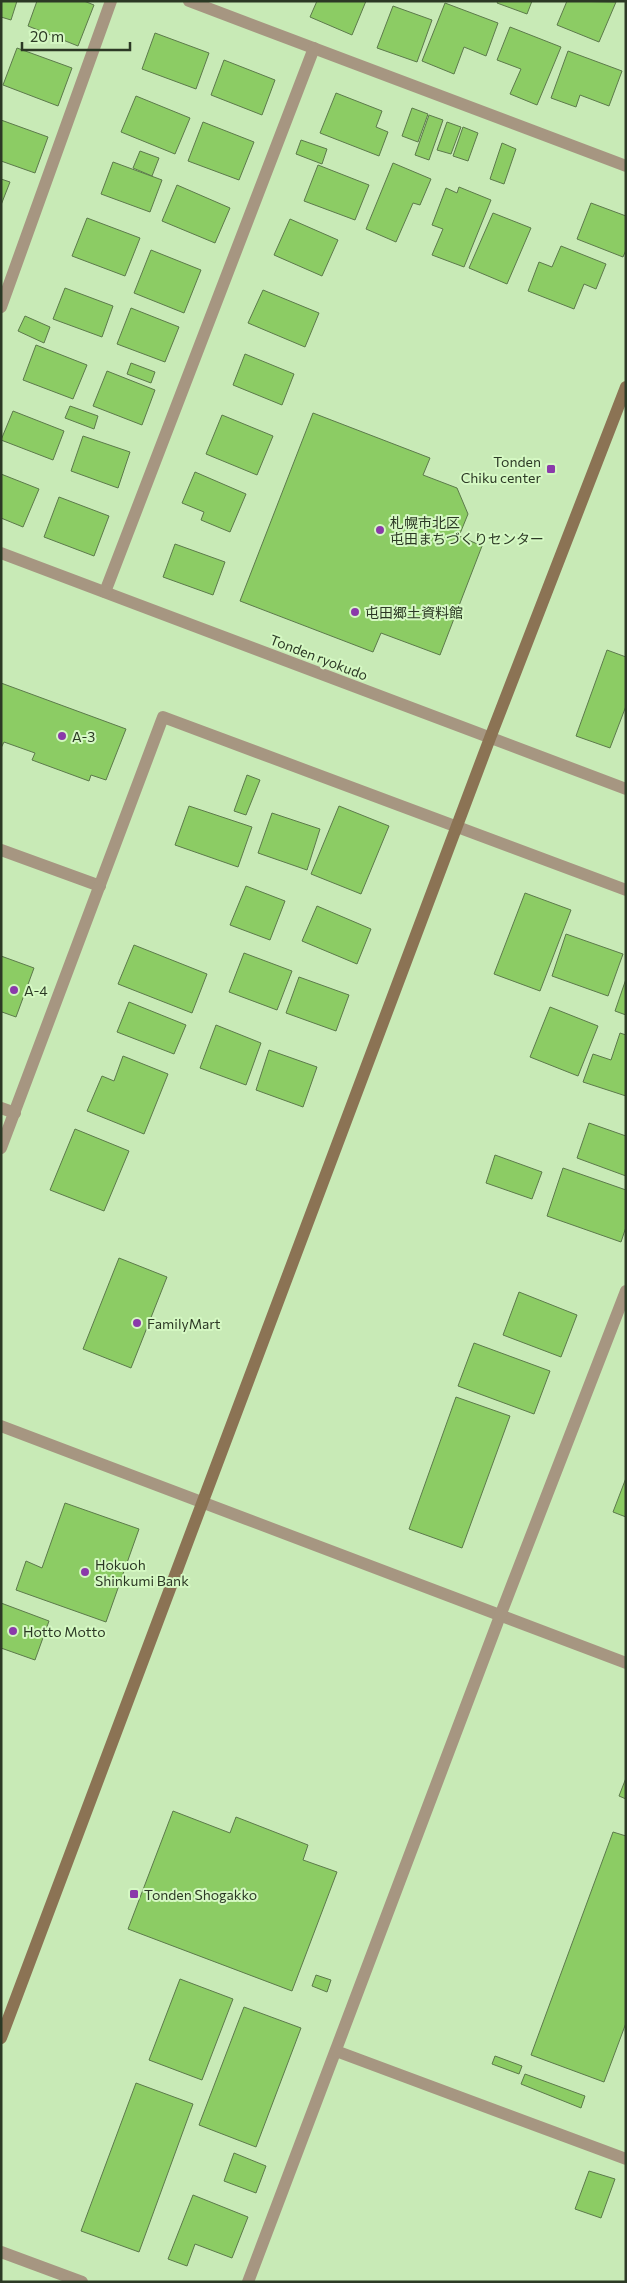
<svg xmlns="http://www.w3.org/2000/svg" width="627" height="2283" font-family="Commissioner,'Noto Sans JP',sans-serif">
<rect width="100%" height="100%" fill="#c8eab6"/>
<g fill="#8ccc64" stroke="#5c7a4b">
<path d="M1,1H17L11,20L1,17Z"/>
<path d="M37,1H84L94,5L78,46L28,26Z"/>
<path d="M317,1H366L352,35L310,17Z"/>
<path d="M498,1H532L527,14L497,3Z"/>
<path d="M567,1L616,2L599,42L557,25Z"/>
<path d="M445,3L498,23L486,56L464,47L454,74L422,61Z"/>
<path d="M393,6L432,20L417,62L377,48Z"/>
<path d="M510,27L561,47L537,105L510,94L521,69L497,60Z"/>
<path d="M155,33L209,53L196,89L142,69Z"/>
<path d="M17,48L72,68L58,106L3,85Z"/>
<path d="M568,51L622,71L609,106L580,95L576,107L551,98Z"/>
<path d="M224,60L275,80L262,115L211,95Z"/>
<path d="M336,93L382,111L376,127L388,132L379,156L320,133Z"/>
<path d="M136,96L190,118L175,154L121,132Z"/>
<path d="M412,108L428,114L418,142L402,136Z"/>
<path d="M429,115L443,120L429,160L415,155Z"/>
<path d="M1,120L48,137L35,173L1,161Z"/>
<path d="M203,122L254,142L239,180L188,161Z"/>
<path d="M447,122L461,127L451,154L437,150Z"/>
<path d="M463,127L478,133L468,161L453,156Z"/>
<path d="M301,140L327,149L322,164L296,154Z"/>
<path d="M502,143L516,149L504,184L490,179Z"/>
<path d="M140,151L159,158L152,176L133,168Z"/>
<path d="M113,162L162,180L150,212L101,194Z"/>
<path d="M393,163L431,179L420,205L413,203L396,242L366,229Z"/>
<path d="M318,165L369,185L355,220L304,201Z"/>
<path d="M1,179L10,182L1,205Z"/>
<path d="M177,185L230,208L215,243L162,221Z"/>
<path d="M459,187L491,200L464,267L432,255L443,229L432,225L446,188L457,193Z"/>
<path d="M591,203L626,216V250L623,257L577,239Z"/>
<path d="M493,213L531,228L507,284L469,268Z"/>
<path d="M87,218L140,238L125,276L72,256Z"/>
<path d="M290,219L338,240L322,276L274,255Z"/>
<path d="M561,246L606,264L596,289L584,284L574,309L528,291L539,262L552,267Z"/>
<path d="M151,250L201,270L184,313L134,293Z"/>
<path d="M65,288L113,306L102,337L53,319Z"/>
<path d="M263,290L319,313L305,347L248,323Z"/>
<path d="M131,308L179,327L165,362L117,344Z"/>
<path d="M25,316L50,327L44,343L18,331Z"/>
<path d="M36,345L87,365L73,399L23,380Z"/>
<path d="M245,354L294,374L282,405L233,385Z"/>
<path d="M131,363L155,372L151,383L127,374Z"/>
<path d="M107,371L155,390L142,425L93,406Z"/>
<path d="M70,406L98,416L94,429L65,418Z"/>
<path d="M13,411L64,431L53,460L1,440Z"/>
<path d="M313,413L430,458L423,475L457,488L468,514L459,536L482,546L440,655L381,633L373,652L240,601Z"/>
<path d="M222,415L273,436L257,475L206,454Z"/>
<path d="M83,436L130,452L118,488L71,471Z"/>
<path d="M195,472L246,494L230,532L201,520L204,512L182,503Z"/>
<path d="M1,474L39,489L23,527L1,518Z"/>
<path d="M59,497L109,516L94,556L44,537Z"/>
<path d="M175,544L225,562L213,595L163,577Z"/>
<path d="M607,650L626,657V706L610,748L576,736Z"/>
<path d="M1,683L126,729L106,780L91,775L89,781L32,760L35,753L4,742L1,748Z"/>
<path d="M247,775L260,780L246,815L234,811Z"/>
<path d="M189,806L252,827L238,867L175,845Z"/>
<path d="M339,806L389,826L361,894L311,874Z"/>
<path d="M272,813L320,829L307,870L258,853Z"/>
<path d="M246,886L285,901L270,940L230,925Z"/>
<path d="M525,893L571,910L540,991L494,974Z"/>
<path d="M317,906L371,929L357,964L302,941Z"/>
<path d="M566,934L623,954L608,996L552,976Z"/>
<path d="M134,945L207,974L192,1013L118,984Z"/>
<path d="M244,953L292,971L277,1010L229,992Z"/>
<path d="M1,956L34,968L16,1017L2,1012L1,1014Z"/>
<path d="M299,977L349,995L336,1031L286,1013Z"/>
<path d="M626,979V1015L615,1011Z"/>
<path d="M129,1002L186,1025L174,1054L117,1032Z"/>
<path d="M550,1007L598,1026L578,1076L530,1057Z"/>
<path d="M216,1025L261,1043L246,1085L200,1068Z"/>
<path d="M620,1033L626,1035V1096L583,1082L593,1054L611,1060Z"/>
<path d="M269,1050L317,1067L303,1107L256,1090Z"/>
<path d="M123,1056L168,1074L144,1134L87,1111L102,1076L114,1081Z"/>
<path d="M589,1123L626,1136V1176L577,1158Z"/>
<path d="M75,1129L129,1151L104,1211L50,1190Z"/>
<path d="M495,1155L542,1172L532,1199L486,1183Z"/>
<path d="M563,1168L626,1190V1227L621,1242L547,1216Z"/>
<path d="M119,1258L167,1277L131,1368L83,1349Z"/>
<path d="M519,1292L577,1315L561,1357L503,1335Z"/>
<path d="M474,1343L550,1371L534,1414L458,1386Z"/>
<path d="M456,1397L510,1416L462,1548L409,1529Z"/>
<path d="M626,1478V1517L613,1512Z"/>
<path d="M65,1503L139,1529L106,1622L16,1590L26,1561L42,1568Z"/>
<path d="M1,1603L49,1621L35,1660L1,1648Z"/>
<path d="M626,1778V1799L619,1796Z"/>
<path d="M173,1811L230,1833L236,1817L308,1845L303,1860L337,1872L292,1991L128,1929Z"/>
<path d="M613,1832L626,1836V2023L604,2082L531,2055Z"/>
<path d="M316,1975L331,1980L327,1992L312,1986Z"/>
<path d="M180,1979L233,1999L202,2080L149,2060Z"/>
<path d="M244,2007L301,2028L256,2147L199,2125Z"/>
<path d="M495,2056L522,2066L519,2074L492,2064Z"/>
<path d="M525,2074L585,2096L581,2108L521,2084Z"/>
<path d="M136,2083L193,2104L139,2252L81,2231Z"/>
<path d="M234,2153L266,2166L256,2193L224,2181Z"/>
<path d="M589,2171L615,2179L601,2218L575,2209Z"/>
<path d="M193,2195L248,2217L232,2258L195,2244L187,2266L168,2259Z"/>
</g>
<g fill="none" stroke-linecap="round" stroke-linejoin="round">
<g stroke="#a69681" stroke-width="12">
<path d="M1,850L100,886"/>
<path d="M1,1108L15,1113"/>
</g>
<g stroke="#a69681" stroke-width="12">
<path d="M189,1L626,166"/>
<path d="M1,307L111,1"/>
<path d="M1,553L626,789"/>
<path d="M105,592L314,48"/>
<path d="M1,1148L163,717L626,890"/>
<path d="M1,1426L626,1663"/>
<path d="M336,2051L626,2159"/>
<path d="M1,2252L82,2282"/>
<path d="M248,2282L500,1616L626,1291"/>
</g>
<path stroke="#8b7354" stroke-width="12" d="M1,2038L490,738L626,387"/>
</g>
<g fill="#8a3aaa" stroke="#d5f8c3" stroke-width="2">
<rect x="546" y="464" width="10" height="10" rx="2.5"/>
<circle cx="380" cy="530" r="5"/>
<circle cx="355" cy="612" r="5"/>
<circle cx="62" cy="736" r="5"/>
<circle cx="14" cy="990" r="5"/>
<circle cx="137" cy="1323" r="5"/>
<circle cx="85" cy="1572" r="5"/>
<circle cx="13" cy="1631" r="5"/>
<rect x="129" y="1889" width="10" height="10" rx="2.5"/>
</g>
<g text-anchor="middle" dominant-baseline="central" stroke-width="4" stroke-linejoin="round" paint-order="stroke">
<g font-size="14" fill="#2c3925" stroke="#d5f8c3" text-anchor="start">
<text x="541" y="461" text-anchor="end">Tonden<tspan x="541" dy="16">Chiku center</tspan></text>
<text x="390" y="522">札幌市北区<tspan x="390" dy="16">屯田まちづくりセンター</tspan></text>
<text x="365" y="612">屯田郷土資料館</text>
<text x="72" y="736">A-3</text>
<text x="24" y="990">A-4</text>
<text x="147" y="1323">FamilyMart</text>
<text x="95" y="1564">Hokuoh<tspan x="95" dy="16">Shinkumi Bank</tspan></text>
<text x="23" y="1631">Hotto Motto</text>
<text x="144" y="1894">Tonden Shogakko</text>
</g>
<g font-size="14" fill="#2c3925" stroke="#d5f8c3">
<text transform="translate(319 657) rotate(21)">Tonden ryokudo</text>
</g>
</g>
<rect width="627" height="2283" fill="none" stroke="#2c3925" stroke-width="5"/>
<path d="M22 42v8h108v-8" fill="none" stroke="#2c3925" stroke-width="2.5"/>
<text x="30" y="42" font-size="15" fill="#2c3925" stroke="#d5f8c3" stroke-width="4" paint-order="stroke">20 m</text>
</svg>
